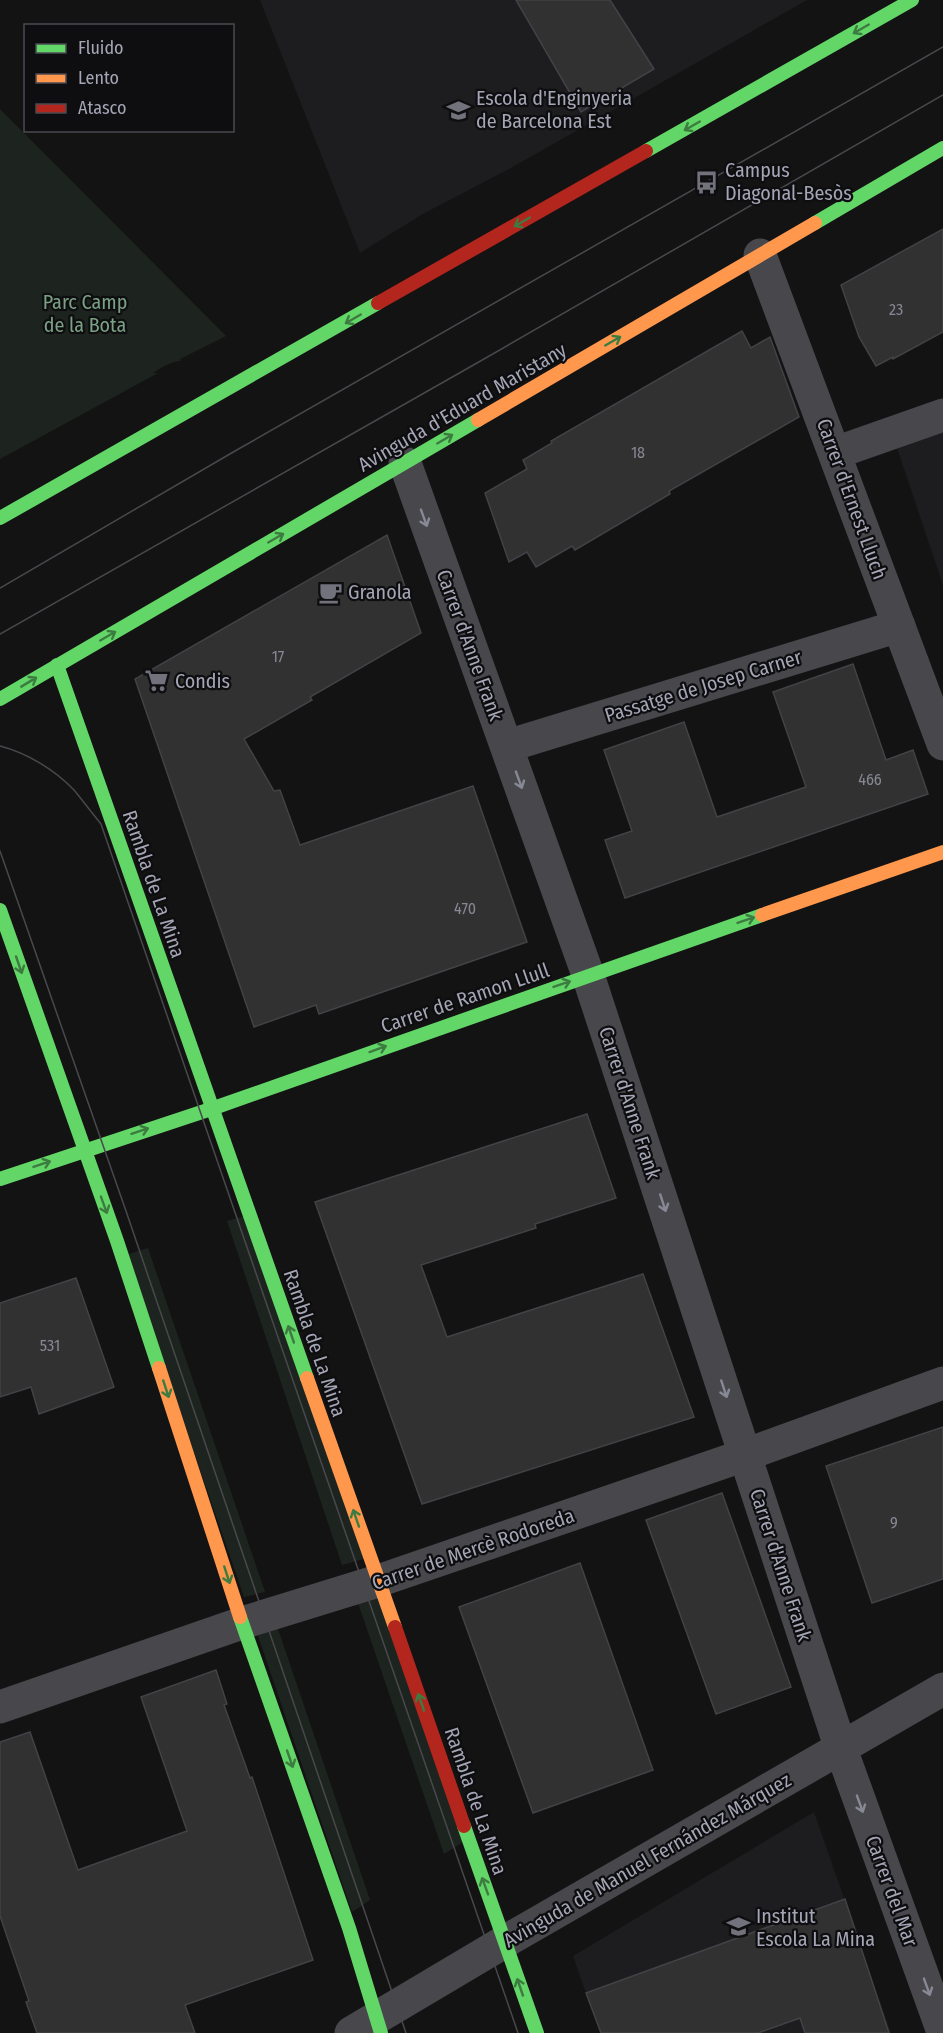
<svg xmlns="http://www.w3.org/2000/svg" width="943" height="2033" font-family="'Fira Sans Condensed',sans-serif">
<rect width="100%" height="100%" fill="#131313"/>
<g fill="#1d1d1f">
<path d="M260,0H807L509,169L421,215L360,253Z"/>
<path d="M943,429V585L896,445Z"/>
<path d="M814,1812L891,2033H600L573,1956Z"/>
</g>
<g fill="#1d241f">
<path d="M0,109L226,336L180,359L181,361C171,361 161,368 153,373H158L0,459Z"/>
<path d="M249,1215L367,1558L342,1565L227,1221Z"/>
<path d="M148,1248L265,1592L244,1597L126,1255Z"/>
<path d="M377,1593L463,1842L444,1854L357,1600Z"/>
<path d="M277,1626L370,1900L352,1912L257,1633Z"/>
</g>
<g fill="#313132" stroke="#424247" stroke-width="1.5">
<path d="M516,0H610L654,69L581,112Z"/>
<path d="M943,229V332L893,359V357L876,366L859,337L841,285Z"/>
<path d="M742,331L751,348L770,337L799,417L669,491L670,494L575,550L572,546L536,567L527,552L509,562L485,493L527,469L523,460L552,443L551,441Z"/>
<path d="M387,535L421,633L310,697L312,700L244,739L274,791L280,790L300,845L473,786L527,942L319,1014L316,1005L254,1027L135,679Z"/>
<path d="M853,664L886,760L913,750L928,794L625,898L605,840L632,831L604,750L684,722L717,817L806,787L773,692Z"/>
<path d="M587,1114L616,1198L535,1224L536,1228L421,1265L447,1337L643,1274L694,1417L422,1504L315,1202Z"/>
<path d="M76,1278L114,1387L39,1414L31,1387L0,1397V1303Z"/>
<path d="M943,1427V1579L872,1603L826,1466Z"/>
<path d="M722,1493L791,1687L716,1714L646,1520Z"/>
<path d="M580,1563L653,1770L533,1813L459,1607Z"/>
<path d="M216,1670L227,1704L224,1705L250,1778L252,1777L313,1960L185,2005L195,2033H37L26,2002L29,2001L0,1916V1742L30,1732L78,1870L187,1831L141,1697Z"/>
<path d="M845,1899L889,2033H805L800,2018L758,2033H601L586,1993Z"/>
</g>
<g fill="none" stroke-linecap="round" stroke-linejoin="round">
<g stroke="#47474c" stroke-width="33">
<path d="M760,255L943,744"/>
<path d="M835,453L943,415"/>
<path d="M405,463L588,975L841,1749L943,2032"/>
<path d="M507,746L899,626"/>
<path d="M0,1707L242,1623L378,1581L745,1455L943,1383"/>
<path d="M351,2033L504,1942L943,1689"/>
</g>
<g stroke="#63d668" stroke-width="14">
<path d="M646,151L912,0"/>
<path d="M815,223L943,148"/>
<path d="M0,518L378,303"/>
<path d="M57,665L307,1378"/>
<path d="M0,699L478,420"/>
<path d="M0,910L117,1241L159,1368"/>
<path d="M0,1179L211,1109L762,915"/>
<path d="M240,1617L349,1928L381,2033"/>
<path d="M464,1826L537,2033"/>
</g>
<g stroke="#ff974d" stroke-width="14">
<path d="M478,420L815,223"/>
<path d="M762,915L943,852"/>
<path d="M159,1368L240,1617"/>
<path d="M307,1378L395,1627"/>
</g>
<g stroke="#b3261e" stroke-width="14">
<path d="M378,303L646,151"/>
<path d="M395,1627L464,1826"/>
</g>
<g stroke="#49484d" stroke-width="1.5">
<path d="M0,588L235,451L943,47"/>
<path d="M0,634L477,363L943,95"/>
<path d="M0,746C27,753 55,770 74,790C83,801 92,813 101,824L518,2033"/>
<path d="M0,851L126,1211L406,2033"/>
</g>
</g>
<defs><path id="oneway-shaft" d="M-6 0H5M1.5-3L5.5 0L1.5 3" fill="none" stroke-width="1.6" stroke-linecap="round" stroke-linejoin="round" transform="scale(1.5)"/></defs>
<g stroke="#3d7c40">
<use href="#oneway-shaft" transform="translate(861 29) rotate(150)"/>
<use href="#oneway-shaft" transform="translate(692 126) rotate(150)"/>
<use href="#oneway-shaft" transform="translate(522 222) rotate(150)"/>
<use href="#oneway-shaft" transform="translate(353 319) rotate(150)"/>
<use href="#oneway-shaft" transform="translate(613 341) rotate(-30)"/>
<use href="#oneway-shaft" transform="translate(445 439) rotate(-30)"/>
<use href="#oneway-shaft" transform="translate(276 538) rotate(-30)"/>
<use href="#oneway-shaft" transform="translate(108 636) rotate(-30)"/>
<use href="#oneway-shaft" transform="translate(29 682) rotate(-31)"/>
<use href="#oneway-shaft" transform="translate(746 920) rotate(-19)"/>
<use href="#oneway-shaft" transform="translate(19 965) rotate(71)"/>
<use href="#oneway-shaft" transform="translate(562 984) rotate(-19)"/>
<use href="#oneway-shaft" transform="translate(378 1049) rotate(-20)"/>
<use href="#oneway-shaft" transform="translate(140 1131) rotate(-18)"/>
<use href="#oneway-shaft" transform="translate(42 1164) rotate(-19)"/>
<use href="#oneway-shaft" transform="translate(104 1205) rotate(70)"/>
<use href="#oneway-shaft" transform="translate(291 1334) rotate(-109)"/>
<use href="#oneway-shaft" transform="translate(166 1389) rotate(72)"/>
<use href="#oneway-shaft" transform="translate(356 1518) rotate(-109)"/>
<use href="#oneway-shaft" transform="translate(227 1575) rotate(72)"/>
<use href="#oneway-shaft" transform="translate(421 1702) rotate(-109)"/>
<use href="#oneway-shaft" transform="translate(290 1759) rotate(71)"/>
<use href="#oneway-shaft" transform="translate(485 1886) rotate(-110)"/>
<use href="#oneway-shaft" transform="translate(520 1987) rotate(-109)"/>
</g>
<g stroke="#888996">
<use href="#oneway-shaft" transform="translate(424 518) rotate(70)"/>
<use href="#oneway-shaft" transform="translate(519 780) rotate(70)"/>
<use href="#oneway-shaft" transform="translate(663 1203) rotate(72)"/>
<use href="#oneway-shaft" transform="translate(724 1389) rotate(72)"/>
<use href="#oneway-shaft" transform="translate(860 1804) rotate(70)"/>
<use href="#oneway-shaft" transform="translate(927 1987) rotate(70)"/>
</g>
<defs>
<symbol id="university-bare" viewBox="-9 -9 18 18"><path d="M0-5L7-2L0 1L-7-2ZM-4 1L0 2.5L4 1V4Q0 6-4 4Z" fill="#71727c" stroke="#0e0d0f" stroke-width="2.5" paint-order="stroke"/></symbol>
<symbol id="bus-bare" viewBox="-9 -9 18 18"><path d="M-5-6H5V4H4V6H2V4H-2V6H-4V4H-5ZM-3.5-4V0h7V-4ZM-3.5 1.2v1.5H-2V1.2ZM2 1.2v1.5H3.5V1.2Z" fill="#71727c" stroke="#0e0d0f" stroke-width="2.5" paint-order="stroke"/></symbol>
<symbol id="cafe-bare" viewBox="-9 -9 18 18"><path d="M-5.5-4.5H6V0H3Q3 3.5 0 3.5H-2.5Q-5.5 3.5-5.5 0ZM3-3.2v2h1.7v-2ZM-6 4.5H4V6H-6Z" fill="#71727c" stroke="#0e0d0f" stroke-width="2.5" paint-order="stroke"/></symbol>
<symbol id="supermarket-bare" viewBox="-9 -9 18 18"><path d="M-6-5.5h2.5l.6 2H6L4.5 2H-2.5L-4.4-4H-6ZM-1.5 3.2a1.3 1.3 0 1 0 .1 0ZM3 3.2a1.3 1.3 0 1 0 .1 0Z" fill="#71727c" stroke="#0e0d0f" stroke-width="2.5" paint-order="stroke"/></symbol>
<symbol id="school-bare" viewBox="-9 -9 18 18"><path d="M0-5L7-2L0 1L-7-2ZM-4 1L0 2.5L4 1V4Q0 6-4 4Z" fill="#71727c" stroke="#0e0d0f" stroke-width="2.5" paint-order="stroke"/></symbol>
</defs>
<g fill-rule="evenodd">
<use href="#university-bare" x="442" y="94" width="33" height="33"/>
<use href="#bus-bare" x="690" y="166" width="33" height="33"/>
<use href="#cafe-bare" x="314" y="576" width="33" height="33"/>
<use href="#supermarket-bare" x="140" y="664" width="33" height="33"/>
<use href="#school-bare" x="722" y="1910" width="33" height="33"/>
</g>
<g text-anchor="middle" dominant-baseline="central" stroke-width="4.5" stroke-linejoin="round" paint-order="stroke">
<g font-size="16" fill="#878894">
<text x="896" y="309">23</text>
<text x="638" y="452">18</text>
<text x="278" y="656">17</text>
<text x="870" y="779">466</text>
<text x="465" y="908">470</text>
<text x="50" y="1345">531</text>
<text x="894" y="1522">9</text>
</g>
<g font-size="20" fill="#a4a5b5" stroke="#0e0d0f" text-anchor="start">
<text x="476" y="98">Escola d'Enginyeria<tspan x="476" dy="23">de Barcelona Est</tspan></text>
<text x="725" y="170">Campus<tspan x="725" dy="23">Diagonal-Besòs</tspan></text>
<text x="348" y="592">Granola</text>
<text x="175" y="681">Condis</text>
<text x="756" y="1916">Institut<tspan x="756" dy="23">Escola La Mina</tspan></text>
</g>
<g font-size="20" fill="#7aa185" stroke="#0e0d0f">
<text x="85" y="302">Parc Camp<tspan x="85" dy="23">de la Bota</tspan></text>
</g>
<g font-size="20" fill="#a4a5b5" stroke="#0e0d0f">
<text transform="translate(462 407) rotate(-30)">Avinguda d'Eduard Maristany</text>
<text transform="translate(852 499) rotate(70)">Carrer d'Ernest Lluch</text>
<text transform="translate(470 645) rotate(70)">Carrer d'Anne Frank</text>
<text transform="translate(703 686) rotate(-17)">Passatge de Josep Carner</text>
<text transform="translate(154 884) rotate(71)">Rambla de La Mina</text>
<text transform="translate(465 998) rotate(-19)">Carrer de Ramon Llull</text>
<text transform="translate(630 1103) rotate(72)">Carrer d'Anne Frank</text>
<text transform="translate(315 1343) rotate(71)">Rambla de La Mina</text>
<text transform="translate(473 1549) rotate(-19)">Carrer de Mercè Rodoreda</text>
<text transform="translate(781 1565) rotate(72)">Carrer d'Anne Frank</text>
<text transform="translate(476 1801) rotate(71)">Rambla de La Mina</text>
<text transform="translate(647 1860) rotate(-30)">Avinguda de Manuel Fernández Márquez</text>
<text transform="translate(892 1891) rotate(70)">Carrer del Mar</text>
</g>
</g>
<rect x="24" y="24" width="210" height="108" fill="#0e0d0f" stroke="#4a4a51" stroke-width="1.5"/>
<rect x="36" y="44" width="30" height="9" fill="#63d668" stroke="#4a4a51" stroke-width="1.5"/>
<text x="78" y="54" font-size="18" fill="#a4a5b5">Fluido</text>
<rect x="36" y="74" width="30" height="9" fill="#ff974d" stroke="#4a4a51" stroke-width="1.5"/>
<text x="78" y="84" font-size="18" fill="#a4a5b5">Lento</text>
<rect x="36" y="104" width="30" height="9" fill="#b3261e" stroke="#4a4a51" stroke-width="1.5"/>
<text x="78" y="114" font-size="18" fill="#a4a5b5">Atasco</text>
</svg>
